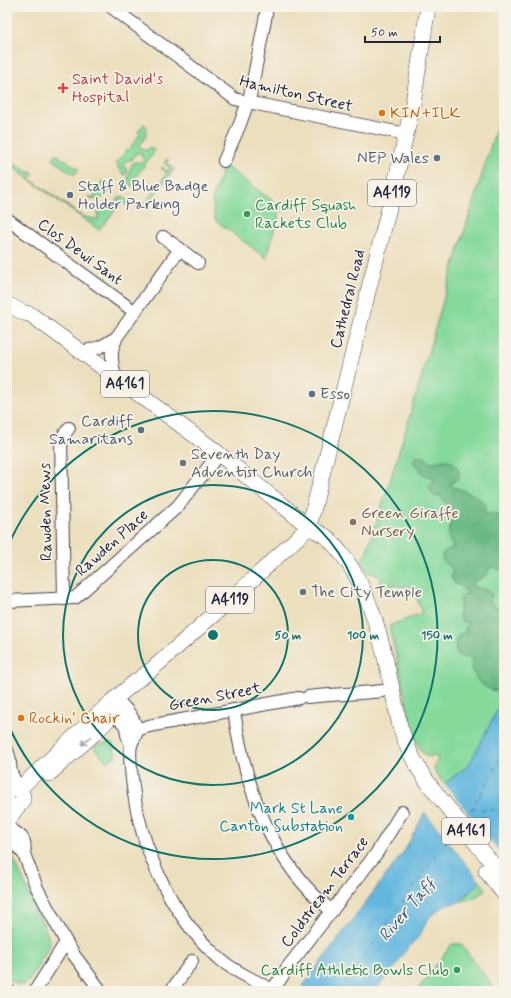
<svg xmlns="http://www.w3.org/2000/svg" width="511" height="998" font-family="Mynerve,sans-serif">
<rect width="100%" height="100%" fill="#f7f3e8"/>
<filter id="ink" filterUnits="userSpaceOnUse"><feTurbulence type="fractalNoise" baseFrequency=".025" numOctaves="2"/><feDisplacementMap in="SourceGraphic" scale="8" xChannelSelector="R" yChannelSelector="G"/><feConvolveMatrix kernelMatrix="1 2 1 2 8 2 1 2 1" color-interpolation-filters="sRGB"/></filter>
<filter id="wash" filterUnits="userSpaceOnUse"><feTurbulence type="fractalNoise" baseFrequency=".012" numOctaves="4" result="noise"/><feDisplacementMap in="SourceGraphic" scale="16" xChannelSelector="R" yChannelSelector="G"/><feGaussianBlur stdDeviation="0.9" result="paint"/><feColorMatrix in="noise" values="0 0 0 0 0 0 0 0 0 0 0 0 0 0 0 0 0 1.4 0 .05"/><feComposite in="paint" operator="in"/></filter>
<g filter="url(#wash)">
<rect width="100%" height="100%" fill="#ecdfbe"/>
<g fill="#84d99b" stroke="#537e6b">
<path d="M504,103V697L469,765L444,784L434,770L438,758L434,756C430,757 426,757 423,753C413,740 410,717 406,701C401,676 395,650 389,626L422,613L413,587L389,585L379,584L382,578L367,571L360,560L365,555C396,469 420,380 446,291C465,228 485,166 504,103Z"/>
<path d="M144,124L148,128L145,133L147,135L139,146L146,151L150,147L155,151L132,182L134,184L133,186L125,184L127,180L132,164L137,161L139,163L144,160L142,158V154L137,152L132,160H129L126,161L124,165L127,171L126,174L124,175L117,166L118,165L116,163L126,150L128,151L140,134L138,132Z"/>
<path d="M8,154L11,156L12,162L26,171L34,173L30,179L82,216L88,218L98,219V211L108,208L119,198L122,196L131,203L128,206L122,202L99,230L16,170L17,168L7,161Z"/>
<path d="M56,154L64,160L65,159L69,162V163L79,169L74,175L52,159Z"/>
<path d="M167,159L169,160L166,163L174,169L144,209L142,207L167,173L161,168L162,167L168,172L170,168L164,163Z"/>
<path d="M224,165L281,207L266,258L215,220L212,200Z"/>
<path d="M103,181L105,182V181L112,189C104,196 100,203 88,197L89,196L92,198L96,193L94,192Z"/>
<path d="M111,742L113,744L116,756L107,762L94,748L97,745Z"/>
<path d="M7,850L10,851L12,855L50,940V943L49,947L29,981L23,985L17,984L7,978Z"/>
<path d="M480,881L486,889L475,898L460,902Z"/>
<path d="M452,944H461L497,991H417Z"/>
</g>
<path fill="#6bb983" stroke="#466e5f" d="M420,456L426,458L429,462C436,463 440,460 446,460C454,461 459,468 460,476L456,480L451,483L452,487C461,489 484,497 485,507C485,510 484,512 484,514H496L504,519V566L501,569H498L493,567H490L486,576L477,580L472,584L474,587C481,589 489,588 492,595L490,600L492,606L504,608V685L497,691C486,690 474,679 472,668C471,665 472,661 472,658L462,657L457,654C455,645 453,634 465,633L466,627L468,623L461,620L459,617V611L461,605L460,603L461,598L465,594H468V591L464,590L459,585L455,584L451,577L453,570L445,563L442,557L443,553L447,550L454,547C441,532 456,523 451,511C450,507 442,499 440,495L435,497L431,492L429,487L435,480L433,478L427,476L421,472L420,468L413,463L415,457Z"/>
<g fill="#63b7df" stroke="#426c8d">
<path d="M504,697V857L444,784L469,765Z"/>
<path d="M425,812L480,881L460,902L446,906L431,916L427,922L420,936L405,952L395,968L382,982L377,991H299L405,850Z"/>
</g>
<g fill="#ecdfbe">
<path d="M443,782L504,857V859L501,858L496,852L443,785Z"/>
<path d="M424,811H426L481,879V882L425,812L423,811Z"/>
<path d="M464,901L461,903L450,906L444,909L433,918L429,923L422,937L406,953L397,970L385,981L379,991H377L382,982L395,968L405,952L420,936L427,922L431,916L446,906Z"/>
</g>
<g fill="none" stroke-linecap="round" stroke-linejoin="round">
<g stroke="#395674" stroke-width="1" stroke-dasharray="5 4" stroke-linecap="butt">
<path d="M472,808L499,811L504,810"/>
<path d="M465,817L472,808L501,759L504,756"/>
<path d="M339,991L455,829"/>
</g>
</g>
</g>
<g filter="url(#ink)">
<g fill="none" stroke-linecap="round" stroke-linejoin="round">
<defs>
<g id="minor">
<path d="M111,7L235,99L257,104L406,134"/>
<path d="M224,161L240,124L250,96L265,20L267,7"/>
<path d="M7,219L135,312"/>
<path d="M180,249L198,263"/>
<path d="M81,352C88,350 97,349 104,345C108,343 111,340 116,338"/>
<path d="M115,377C113,368 111,359 112,351C113,346 115,343 116,338L180,249L163,237"/>
<path d="M64,599L61,439L69,428"/>
<path d="M7,601L75,598L178,506L214,460"/>
<path d="M308,697C333,694 358,694 382,691"/>
<path d="M116,699C125,708 138,720 136,734C135,738 132,741 131,745C129,753 131,770 132,779C139,845 170,916 221,960C235,972 253,979 268,988L271,989C278,984 283,976 287,968L376,854L402,812"/>
<path d="M107,708L125,725L126,728L127,735L131,745"/>
<path d="M234,710C244,785 271,863 332,911"/>
<path d="M136,730L149,726L299,698"/>
<path d="M7,751C11,757 9,764 11,771C12,778 18,783 18,790"/>
<path d="M7,827C20,835 27,837 24,854"/>
<path d="M7,840L15,844L24,854L37,888L66,942L74,955L101,991"/>
<path d="M7,990L9,991"/>
<path d="M35,991L66,942"/>
<path d="M171,991L192,961"/>
</g>
<g id="major">
<path d="M7,304L24,313L30,314L213,449L309,527C314,530 320,533 325,536C331,540 335,546 340,552C378,598 387,669 400,726C407,749 417,769 432,788L504,878"/>
<path d="M309,527L395,184L413,103L428,7"/>
<path d="M49,774L94,734L120,707"/>
<path d="M18,790L111,702L135,682L150,671L239,592L309,527"/>
<path d="M7,794C20,777 31,806 15,806C11,806 9,804 7,801"/>
<path d="M7,822L18,806"/>
<path d="M486,871L504,894"/>
</g>
</defs>
<use href="#minor" stroke="#403e4f" stroke-width="14"/>
<use href="#major" stroke="#403e4f" stroke-width="16"/>
<use href="#minor" stroke="#fff" stroke-width="12"/>
<use href="#major" stroke="#fff" stroke-width="15"/>
</g>
<defs><path id="oneway-shaft" d="M-6 0H5M1.5-3L5.5 0L1.5 3" fill="none" stroke-width="1.6" stroke-linecap="round" stroke-linejoin="round"/></defs>
<use stroke="#9c9ca7" href="#oneway-shaft" transform="translate(86 741) rotate(138)"/>
</g>
<g fill="none" stroke="#0f766e" stroke-width="2">
<circle cx="213" cy="635" r="75"/>
<circle cx="213" cy="635" r="150"/>
<path d="M8 546A224 224 0 1 1 8 724"/>
</g>
<path fill="#e0444e" stroke="#f7f3e8" stroke-width="1.5" d="M61 82h4v4h4v4h-4v4h-4v-4h-4v-4h4z"/>
<g fill="#e8710a" stroke="#f7f3e8" stroke-width="1.5">
<circle cx="382" cy="113" r="4"/>
<circle cx="21" cy="718" r="4"/>
</g>
<g fill="#5c6f8a" stroke="#f7f3e8" stroke-width="1.5">
<circle cx="437" cy="158" r="4"/>
<circle cx="70" cy="195" r="4"/>
<circle cx="312" cy="394" r="4"/>
<circle cx="141" cy="430" r="4"/>
</g>
<g fill="#2e9e5b" stroke="#f7f3e8" stroke-width="1.5">
<circle cx="247" cy="214" r="4"/>
<circle cx="457" cy="970" r="4"/>
</g>
<g fill="#6b7280" stroke="#f7f3e8" stroke-width="1.5">
<circle cx="183" cy="463" r="4"/>
<circle cx="303" cy="592" r="4"/>
</g>
<circle fill="#8d6e63" stroke="#f7f3e8" stroke-width="1.5" cx="353" cy="522" r="4"/>
<circle fill="#0f9aa8" stroke="#f7f3e8" stroke-width="1.5" cx="351" cy="817" r="4"/>
<g text-anchor="middle" dominant-baseline="central" stroke-width="3.5" stroke-linejoin="round" paint-order="stroke">
<g fill="#f7f3e8" stroke="#62616f" stroke-width="1">
<rect x="368" y="180" width="48" height="26" rx="3"/>
<rect x="101" y="371" width="48" height="26" rx="3"/>
<rect x="206" y="587" width="48" height="26" rx="3"/>
<rect x="442" y="818" width="48" height="26" rx="3"/>
</g>
<g font-size="15" font-weight="bold" fill="#22223b">
<text x="392" y="193">A4119</text>
<text x="125" y="384">A4161</text>
<text x="230" y="600">A4119</text>
<text x="466" y="831">A4161</text>
</g>
<g font-size="16" fill="#be3a42" stroke="#f7f3e8" text-anchor="start">
<text x="72" y="79">Saint David's<tspan x="72" dy="18">Hospital</tspan></text>
</g>
<g font-size="16" fill="#22223b" stroke="#f7f3e8">
<text transform="translate(296 94) rotate(13)">Hamilton Street</text>
<text transform="translate(80 252) rotate(36)">Clos Dewi Sant</text>
<text transform="translate(348 299) rotate(-76)">Cathedral Road</text>
<text transform="translate(46 512) rotate(-91)">Rawden Mews</text>
<text transform="translate(112 543) rotate(-42)">Rawden Place</text>
<text transform="translate(215 697) rotate(-11)">Green Street</text>
<text transform="translate(325 892) rotate(-53)">Coldstream Terrace</text>
</g>
<g font-size="16" fill="#c56008" stroke="#f7f3e8" text-anchor="start">
<text x="390" y="113">KIN+ILK</text>
<text x="29" y="718">Rockin' Chair</text>
</g>
<g font-size="16" fill="#4e5e75" stroke="#f7f3e8" text-anchor="end">
<text x="429" y="158">NEP Wales</text>
<text x="78" y="186" text-anchor="start">Staff &amp; Blue Badge<tspan x="78" dy="18">Holder Parking</tspan></text>
<text x="320" y="394" text-anchor="start">Esso</text>
<text x="133" y="421">Cardiff<tspan x="133" dy="18">Samaritans</tspan></text>
</g>
<g font-size="16" fill="#27864d" stroke="#f7f3e8" text-anchor="start">
<text x="255" y="205">Cardiff Squash<tspan x="255" dy="18">Rackets Club</tspan></text>
<text x="449" y="970" text-anchor="end">Cardiff Athletic Bowls Club</text>
</g>
<g font-size="16" fill="#5b616d" stroke="#f7f3e8" text-anchor="start">
<text x="191" y="454">Seventh Day<tspan x="191" dy="18">Adventist Church</tspan></text>
<text x="311" y="592">The City Temple</text>
</g>
<g font-size="16" fill="#785e54" stroke="#f7f3e8" text-anchor="start">
<text x="361" y="513">Green Giraffe<tspan x="361" dy="18">Nursery</tspan></text>
</g>
<g font-size="16" fill="#0d838f" stroke="#f7f3e8" text-anchor="end">
<text x="343" y="808">Mark St Lane<tspan x="343" dy="18">Canton Substation</tspan></text>
</g>
<g font-size="17" font-style="italic" fill="#395674" stroke="#f7f3e8">
<text transform="translate(407 910) rotate(-49)">River Taff</text>
</g>
</g>
<circle cx="213" cy="635" r="6" fill="#0f766e" stroke="#f7f3e8" stroke-width="2"/>
<g font-size="12" text-anchor="middle" font-weight="bold" fill="#0f766e" stroke="#f7f3e8" stroke-width="3.5" stroke-linejoin="round" paint-order="stroke">
<text x="288" y="639">50 m</text>
<text x="363" y="639">100 m</text>
<text x="437" y="639">150 m</text>
</g>
<rect width="511" height="998" fill="none" stroke="#f7f3e8" stroke-width="24"/>
<path d="M365 36v6h75v-6" fill="none" stroke="#22223b" stroke-width="2"/>
<text x="371" y="36" font-size="12" fill="#22223b" stroke="#f7f3e8" stroke-width="3" paint-order="stroke">50 m</text>
</svg>
